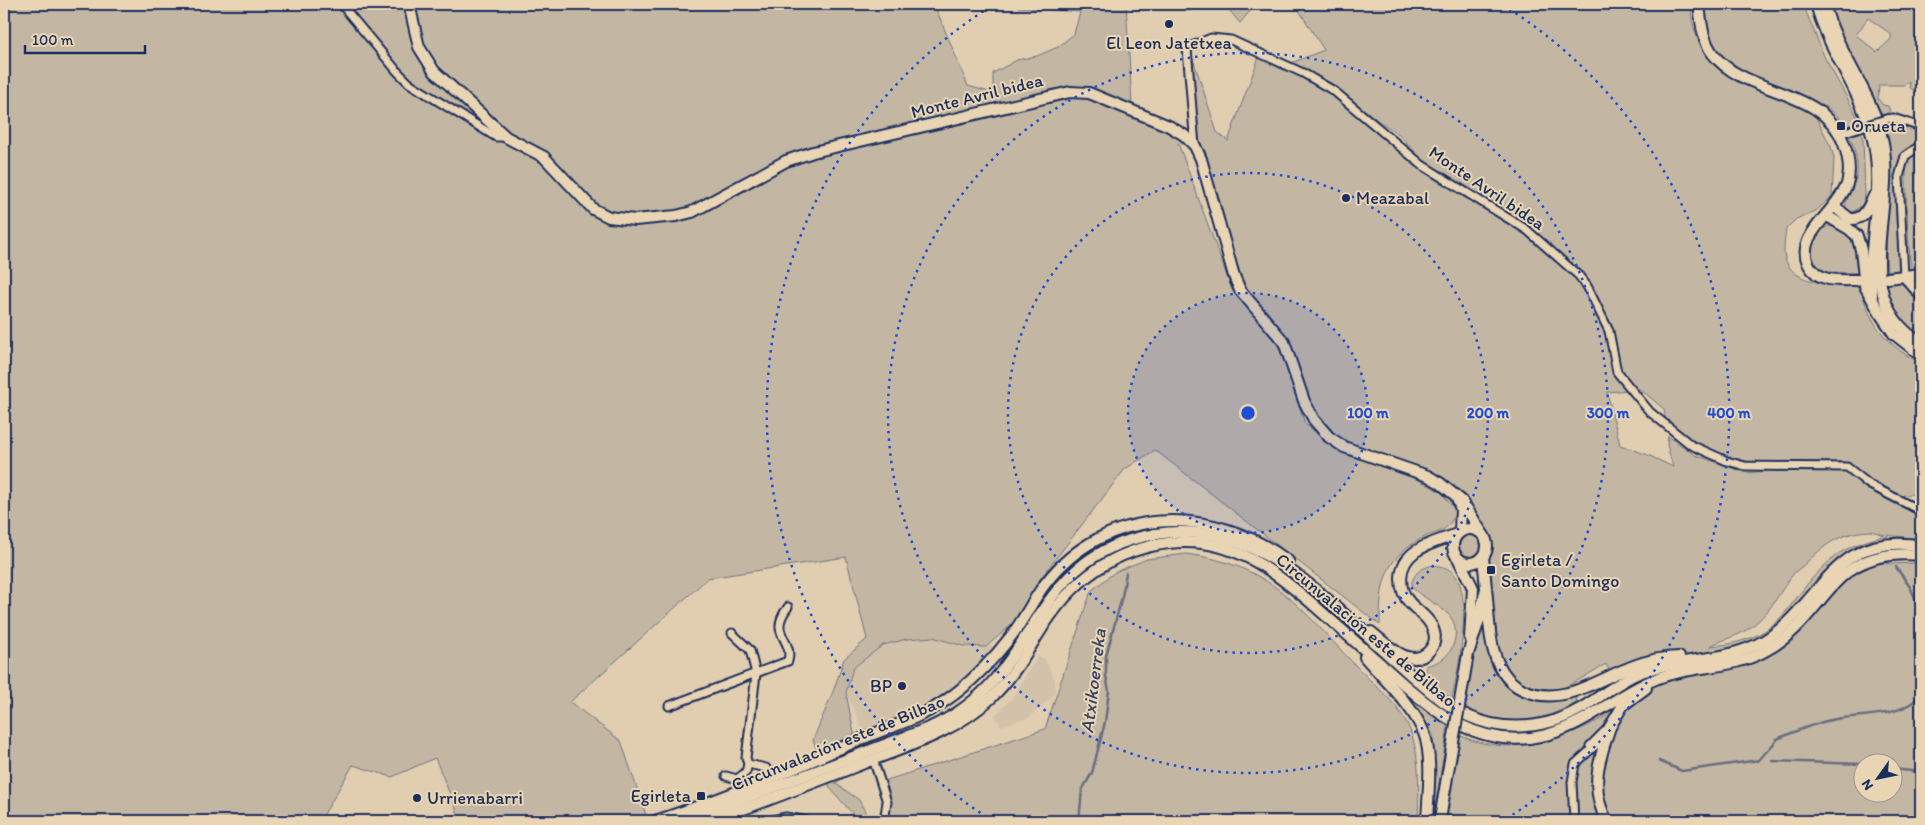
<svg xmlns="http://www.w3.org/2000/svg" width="1925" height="825" font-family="Itim,sans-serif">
<rect width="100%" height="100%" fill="#e1ceb0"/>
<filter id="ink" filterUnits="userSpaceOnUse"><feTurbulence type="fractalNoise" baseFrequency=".02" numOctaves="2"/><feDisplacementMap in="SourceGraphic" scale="10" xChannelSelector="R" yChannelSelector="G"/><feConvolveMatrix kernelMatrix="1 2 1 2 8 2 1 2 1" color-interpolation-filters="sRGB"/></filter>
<g filter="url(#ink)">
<g fill="#d2c2aa">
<path d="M933,637L963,646L986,647L998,644L967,678L937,701L865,734L846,693L853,668L883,645L907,639Z"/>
<path d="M1038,656L1045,659L1055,680V694L1028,718L1001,726L995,715L1012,698Z"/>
</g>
<g fill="#c3b7a4" stroke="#6f7381" fill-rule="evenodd">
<path d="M4,4H934L968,86L993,93V73L1017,60L1037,56L1058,47L1074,34L1080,12L1018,7L1016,4H1126L1132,105L1185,129L1198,142L1193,59L1217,132L1228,141L1259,57L1303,78L1327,92L1417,165L1525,232L1576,277C1589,292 1599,314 1606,332C1615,357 1608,367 1628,390L1607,392L1620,445L1648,455L1673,467L1667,445L1668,436L1695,455L1747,473L1782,469L1847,470L1863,487L1921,517V539L1887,535V564L1921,563V821H1443L1459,735C1515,761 1577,736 1626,704L1606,664C1589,673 1571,687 1552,691C1534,695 1512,682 1504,667C1494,650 1488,583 1487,562C1487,553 1491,546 1488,536L1451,486L1353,448L1330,433L1317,416L1301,383L1294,356L1288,341L1246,287L1236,263L1205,150L1178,143L1232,290L1281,349L1305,424L1343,453L1419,480L1441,492L1456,511C1447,536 1438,529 1419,540C1383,559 1380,588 1380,625L1155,450L1125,469L1040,579C1035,608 1007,628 986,647L963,646L933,637L907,639L883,645L853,668L846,693L861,769L835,783L859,800L870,821H859L830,788L813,740L834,689L844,659L867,639L846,557L708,578L570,702L621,741L648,821H461L435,758L392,777L353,765L320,821H4ZM1871,531L1885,535C1868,541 1848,545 1833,558C1784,599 1788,641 1710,646C1726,638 1744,635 1757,622C1773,608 1781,589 1794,573C1798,569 1804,566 1808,561C1828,542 1843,532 1871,531ZM1862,762H1892V792H1862Z"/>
<path d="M1184,4H1214L1188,11Z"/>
<path d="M1224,4H1261L1254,6L1240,23Z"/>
<path d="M1295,4H1691C1691,28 1698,46 1715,63L1815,115L1831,147L1834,158L1832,196L1816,211L1796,219L1786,229C1785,239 1782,251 1786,261C1795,286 1839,285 1860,284C1868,322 1886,346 1921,363V506L1912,494C1908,494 1903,496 1900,496C1884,495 1859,467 1844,462H1750C1711,455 1697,445 1666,422L1664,409L1640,389H1635L1620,371L1612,332L1586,277L1534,232L1426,164L1399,134L1380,122L1331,83L1291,63L1324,50Z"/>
<path d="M1703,4H1803L1824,56L1857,116L1863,140L1865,194L1863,204L1851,214L1846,211C1843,200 1855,186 1857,174C1860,153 1843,109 1820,105C1794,93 1726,69 1713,45C1705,33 1705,18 1703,4Z"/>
<path d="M1827,4H1921V94L1910,88L1909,82L1904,85H1879L1878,99L1883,105L1888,106L1890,111L1883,116L1847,48ZM1868,18L1891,34V39L1877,52L1856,35Z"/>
<path d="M1892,121L1921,130V143C1914,147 1905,151 1900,159C1890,176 1899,248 1900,270L1887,271C1883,221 1898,172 1885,123Z"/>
<path d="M1921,152V269H1911C1909,256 1903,166 1908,160C1911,156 1917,154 1921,152Z"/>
<path d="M1829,226C1854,227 1856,253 1859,273L1825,272L1815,266C1807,250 1811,233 1829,226Z"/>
<path d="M1887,282C1923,281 1921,311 1921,339C1905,325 1885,305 1887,282Z"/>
<circle cx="1470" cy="546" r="11"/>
<path d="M1186,554C1271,564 1301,609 1356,666C1373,684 1395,701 1407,723C1421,752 1419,790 1418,821H892L881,782L1045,729L1091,591L1115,572L1147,559Z"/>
<path d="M1434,565C1444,567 1451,568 1457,578C1472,604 1458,673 1451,702L1432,688C1431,679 1426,676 1426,666C1432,664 1439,662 1444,658C1457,647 1460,625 1447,613C1436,603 1422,597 1411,587C1413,573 1420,568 1434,565Z"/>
<path d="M1485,615C1486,631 1486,646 1492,661C1504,695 1545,707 1577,697L1576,703C1552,715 1524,727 1496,722C1485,720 1473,714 1463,710L1476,646Z"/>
<path d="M1401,689L1448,727L1433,821V735L1418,709Z"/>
</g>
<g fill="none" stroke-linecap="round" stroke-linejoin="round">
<g stroke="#696d7f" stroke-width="2.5">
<path d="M1896,567L1910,587L1921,610"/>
<path d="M1777,739C1794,732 1812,724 1831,720C1860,713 1901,720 1921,694"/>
<path d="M1659,761L1682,771L1759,760"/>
<path d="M1758,761L1777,740"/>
<path d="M1772,761L1862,764"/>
<path d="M1892,769L1921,772"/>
<path d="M1079,821L1082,790L1092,773L1105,722L1109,691L1106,676V656L1122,597L1126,573"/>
</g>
<defs>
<g id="street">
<path d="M341,4L397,71L409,83L496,137H506"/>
<path d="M1886,119L1893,118L1921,127"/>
<path d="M1195,146L1187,48L1211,38L1231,40L1303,73L1334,91L1422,165L1527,230L1579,276L1587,286L1609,331L1617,372L1650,412L1691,445L1727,461L1745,466L1847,467L1870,485L1921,511"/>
<path d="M1904,276L1899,177L1905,156L1921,145"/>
<path d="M732,633L750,650L756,674L746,758L748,764L766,768L772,776"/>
<path d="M669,706L788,661C794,638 767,635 788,607"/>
<path d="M1590,746L1609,727"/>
<path d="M873,759L887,802L884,821"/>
<path d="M726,776L737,779L746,772L748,764"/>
<path d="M767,821L786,817L807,821"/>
<path d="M1574,821L1572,782L1575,764L1596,745L1605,743"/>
</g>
<g id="secondary">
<path d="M409,4L419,47L434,71L506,137L544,157L593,209L609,217L635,220L676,216L692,212L786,161L813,152L1070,92L1089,93L1169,126L1184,135L1195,146L1201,159L1234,276L1240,290L1284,342L1304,401L1314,420L1329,437L1344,447L1428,476L1440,483L1462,501L1484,536"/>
<path d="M1699,4C1701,21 1702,40 1713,54C1745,96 1824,87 1844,144C1849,158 1851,170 1847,184C1838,211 1793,236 1809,265C1819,283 1839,280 1857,280"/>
<path d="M1888,278L1921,274"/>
<path d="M1457,499L1461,509L1460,531"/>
<circle cx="1470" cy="546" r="17"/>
<path d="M1459,560L1473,588L1470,638"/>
<path d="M1468,654L1479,620L1486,588L1483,557"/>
<path d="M1440,821L1443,801"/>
<path d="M1607,821C1589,789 1599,759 1610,727"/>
</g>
<g id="primary">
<path d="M1816,4C1829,53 1864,94 1874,144C1884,194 1867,244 1872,295"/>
<path d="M1824,4C1837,53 1873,93 1883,143C1896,211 1847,298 1921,343"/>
<path d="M1835,207L1850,219C1865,220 1868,207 1874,196"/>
<path d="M1827,216L1849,229L1857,236L1861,250L1865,286L1881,315L1894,334L1921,355"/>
<path d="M1904,276L1921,295"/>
<path d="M1486,588C1489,612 1488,641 1498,663C1503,674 1512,685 1524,690C1562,707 1596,680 1631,667C1646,661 1663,657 1679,657"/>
<path d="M1371,632C1385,643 1412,672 1430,650C1434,645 1436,638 1434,632C1431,619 1418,612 1410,603C1404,597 1401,587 1401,578C1402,548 1434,543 1457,534"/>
<path d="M1365,657C1385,681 1412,704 1424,733C1433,757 1428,796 1427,821"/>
<path d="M1610,727L1623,705L1646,688"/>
<path d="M655,821C724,799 792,770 859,740C887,728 919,719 945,701C969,685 994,659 1012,635C1024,619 1033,600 1045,584C1105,505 1212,504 1288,561"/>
<path d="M685,821L929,728C954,717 978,700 996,678C1042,623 1053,565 1130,540C1247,503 1323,598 1402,667C1447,708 1485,739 1550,722C1584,713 1608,686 1639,673C1676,658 1720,662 1756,645C1820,614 1828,529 1921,546"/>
<path d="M711,821C761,803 810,784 859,765C905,747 954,733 991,698C1014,676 1029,648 1046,622C1078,574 1122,545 1181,542C1234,540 1270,569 1308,600C1333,622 1358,644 1383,666C1431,709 1477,752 1546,735C1588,724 1621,691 1661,677C1695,665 1733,669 1765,651C1830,616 1826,546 1921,555"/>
</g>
</defs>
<use href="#street" stroke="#1b2f5e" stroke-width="11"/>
<use href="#secondary" stroke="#1b2f5e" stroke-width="14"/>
<use href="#primary" stroke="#1b2f5e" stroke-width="14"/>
<use href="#street" stroke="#e9d5b3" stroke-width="7"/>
<use href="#secondary" stroke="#e9d5b3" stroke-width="10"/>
<use href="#primary" stroke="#e9d5b3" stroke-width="10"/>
<defs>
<path id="street-bridge" d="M1845,132L1886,119"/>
<path id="secondary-bridge" d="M1443,801L1468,654"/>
</defs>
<use href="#street-bridge" stroke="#1b2f5e" stroke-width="11" stroke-linecap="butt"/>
<use href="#secondary-bridge" stroke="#1b2f5e" stroke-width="14" stroke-linecap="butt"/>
<use href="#street-bridge" stroke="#e9d5b3" stroke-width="7"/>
<use href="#secondary-bridge" stroke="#e9d5b3" stroke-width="10"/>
</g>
</g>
<circle cx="1248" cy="413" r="120" fill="#1d4ed8" fill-opacity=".12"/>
<g fill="none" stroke="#1d4ed8" stroke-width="2.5" stroke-dasharray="2.5 5">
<circle cx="1248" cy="413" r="120"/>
<circle cx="1248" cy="413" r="240"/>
<circle cx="1248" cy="413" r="360"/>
<path d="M993 821A481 481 0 0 1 993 5M1503 5A481 481 0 0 1 1503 821"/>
</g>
<g fill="#1b2f5e" stroke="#e9d5b3" stroke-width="2">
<circle cx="1169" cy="24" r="5"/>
<rect x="1836" y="121" width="10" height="10" rx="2.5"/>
<circle cx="1346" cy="198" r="5"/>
<rect x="1486" y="565" width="10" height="10" rx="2.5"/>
<circle cx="902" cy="686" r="5"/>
<rect x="696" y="791" width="10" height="10" rx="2.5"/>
<circle cx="417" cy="798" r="5"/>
</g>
<g text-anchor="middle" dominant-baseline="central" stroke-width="4" stroke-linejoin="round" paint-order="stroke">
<g font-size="18" fill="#1b2f5e" stroke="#e9d5b3" text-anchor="start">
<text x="1169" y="43" text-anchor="middle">El Leon Jatetxea</text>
<text x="1851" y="126">Orueta</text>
<text x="1356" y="198">Meazabal</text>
<text x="1501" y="560">Egirleta /<tspan x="1501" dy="21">Santo Domingo</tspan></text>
<text x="892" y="686" text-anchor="end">BP</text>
<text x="691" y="796" text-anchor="end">Egirleta</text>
<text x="427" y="798">Urrienabarri</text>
</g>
<g font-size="18" fill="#1b2f5e" stroke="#e9d5b3">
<text transform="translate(977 96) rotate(-14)">Monte Avril bidea</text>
<text transform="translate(1487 188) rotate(34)">Monte Avril bidea</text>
<text transform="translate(1366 630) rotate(40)">Circunvalación este de Bilbao</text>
<text transform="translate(838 743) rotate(-22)">Circunvalación este de Bilbao</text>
</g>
<g font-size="19" font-style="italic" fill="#354469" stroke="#e9d5b3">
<text transform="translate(1093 681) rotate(-83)">Atxikoerreka</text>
</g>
</g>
<circle cx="1248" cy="413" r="8" fill="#1d4ed8" stroke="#e9d5b3" stroke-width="2.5"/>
<g font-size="15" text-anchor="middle" font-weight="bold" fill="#1d4ed8" stroke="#e9d5b3" stroke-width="4" stroke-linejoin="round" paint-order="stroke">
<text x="1368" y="418">100 m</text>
<text x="1488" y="418">200 m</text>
<text x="1608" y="418">300 m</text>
<text x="1729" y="418">400 m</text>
</g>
<rect width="1925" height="825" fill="none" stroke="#e9d5b3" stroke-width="20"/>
<rect x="10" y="10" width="1905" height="805" fill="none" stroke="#1b2f5e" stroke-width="2" filter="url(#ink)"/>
<g transform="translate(1878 778) rotate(237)"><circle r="24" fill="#e9d5b3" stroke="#979391"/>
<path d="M0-4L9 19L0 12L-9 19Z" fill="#1b2f5e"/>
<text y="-8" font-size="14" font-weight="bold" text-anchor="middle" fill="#1b2f5e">N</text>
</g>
<path d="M25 45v8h120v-8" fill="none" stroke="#1b2f5e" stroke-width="2.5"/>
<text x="32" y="45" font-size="15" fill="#1b2f5e" stroke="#e9d5b3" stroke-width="4" paint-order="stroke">100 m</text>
</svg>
